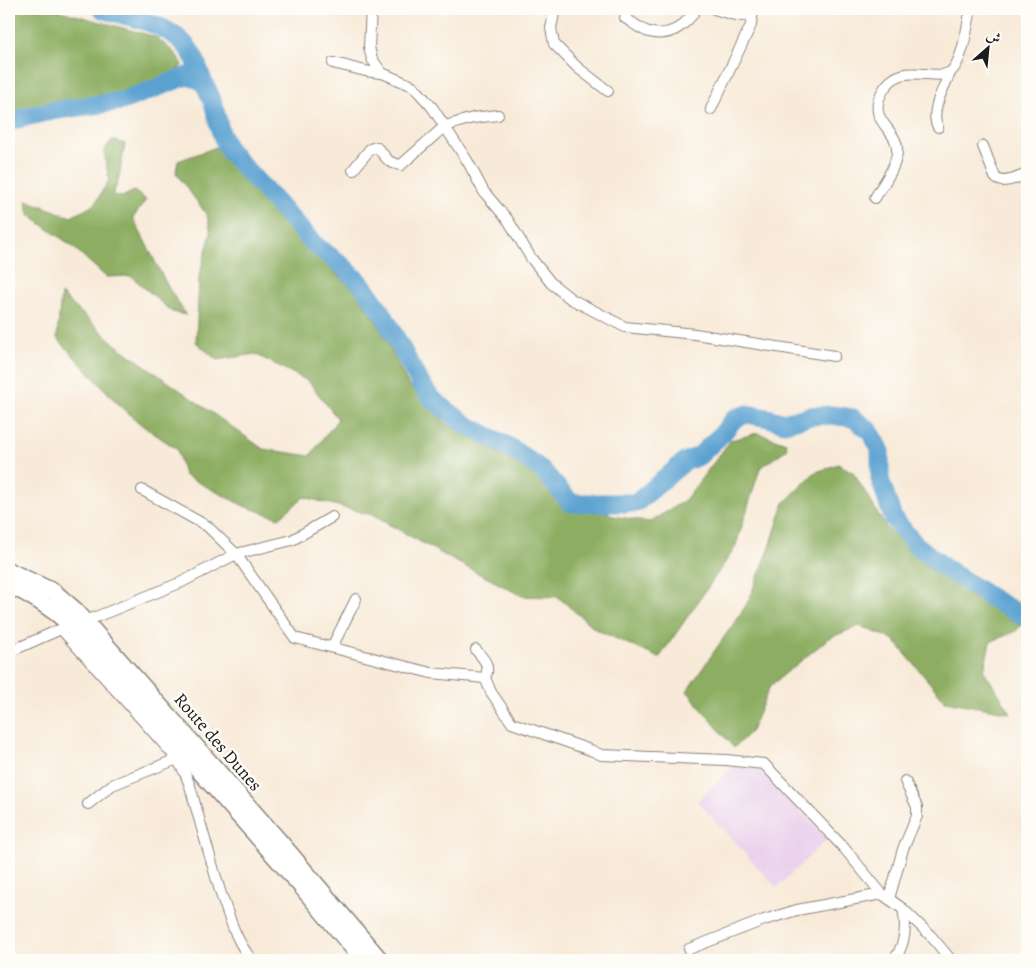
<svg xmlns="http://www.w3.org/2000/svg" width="1036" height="969" font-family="Alegreya,Amiri,serif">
<rect width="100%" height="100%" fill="#fdfcf7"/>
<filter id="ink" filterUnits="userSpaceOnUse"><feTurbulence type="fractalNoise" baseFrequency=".02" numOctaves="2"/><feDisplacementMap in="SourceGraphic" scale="10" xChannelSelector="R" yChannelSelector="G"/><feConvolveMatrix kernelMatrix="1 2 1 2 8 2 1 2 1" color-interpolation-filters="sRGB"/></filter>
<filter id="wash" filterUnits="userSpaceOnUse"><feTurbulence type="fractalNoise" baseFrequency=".0096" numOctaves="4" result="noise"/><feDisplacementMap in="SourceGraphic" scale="20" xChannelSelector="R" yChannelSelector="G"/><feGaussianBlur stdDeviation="1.12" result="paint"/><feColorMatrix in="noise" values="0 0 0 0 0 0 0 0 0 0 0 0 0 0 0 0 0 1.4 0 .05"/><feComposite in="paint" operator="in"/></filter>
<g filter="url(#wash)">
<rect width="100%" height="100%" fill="#f8ead8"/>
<path fill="#ead1ec" d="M734,766L760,769L827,839L777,888L697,801Z"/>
<g fill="#8dae62" stroke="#54653f">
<path d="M11,9H53L156,37L175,53L183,64L180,68L163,81L119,98L9,115V17Z"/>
<path d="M112,140L125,144L119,177L113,195L122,197L134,191L146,200L133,218L168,287L186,315L172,312L131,276L106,277L72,246L29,215L26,200L71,217L94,205L109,180L104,151Z"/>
<path d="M219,146L305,244L358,294L379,326L408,384L447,424L613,516L650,522L685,500L731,440L758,433L786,443L787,449L760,468L735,548L659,658L595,629L558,597L522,596L453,560L372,515L304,497L279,518L244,506L184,475L177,449L143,426L120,406L57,338L61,294L116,345L263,449L310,456L338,419L308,381L255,354L217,360L196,342L199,277L211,233L207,215L176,173L178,161Z"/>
<path d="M838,464L853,472L886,527L930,569L1021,626L1016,631L990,642L984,671L1011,713L945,701L893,639L859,626L829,638L770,686L751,731L734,748L687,691L747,604L769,550L784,503L814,473Z"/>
</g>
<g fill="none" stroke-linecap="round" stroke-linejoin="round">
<g stroke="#5ba2d1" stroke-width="19">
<path d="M102,9C135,19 178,24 195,59C198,66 200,74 203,81"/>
<path d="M9,121L50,111L122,101L187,76L203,81C206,88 211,96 213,103C219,122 219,134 230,152L314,244L343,266L363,286L382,312L419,381L431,398L465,424L511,448L541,469L571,503H636L684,462L699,456L722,434L735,418L747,414L768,418L784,423L810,416L832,415L853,418L870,431L880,449V479L893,518L915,544L945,568L993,599L1027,618"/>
</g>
</g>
</g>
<g filter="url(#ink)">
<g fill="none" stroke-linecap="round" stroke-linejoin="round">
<defs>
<g id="street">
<path d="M371,9L369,47L372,59L382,73L413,86L432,107L468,162L484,192L508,220L531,258L551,283L571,299L625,327L695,334L834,356"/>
<path d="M555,9L551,28L554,44L578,68L608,91"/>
<path d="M714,9L731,14L743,16L753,9"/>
<path d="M625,18C632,22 641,30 649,32C670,38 686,25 696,9"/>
<path d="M333,63C349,66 366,73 382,73"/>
<path d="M711,109L751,25L753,10"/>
<path d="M938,127C929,112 944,88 950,73"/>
<path d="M983,146L995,177C1002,186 1018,177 1027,174"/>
<path d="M353,170L370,149L376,147C387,155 383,162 401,165L445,126L473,118L498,115"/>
<path d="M875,198C883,184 895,169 897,153C900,129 867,123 881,94C901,54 941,88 954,68C964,54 967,26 971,9"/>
<path d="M142,490L207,526L236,554L295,638L431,673L485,678"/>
<path d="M86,621L182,582L236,554L292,540L332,517"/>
<path d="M332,647L356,599"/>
<path d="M476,650C484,659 491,666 485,678"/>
<path d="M9,652L61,629L177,759L185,773L190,786C200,822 210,858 221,894C229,916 236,942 252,960"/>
<path d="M485,678L491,692L512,723L593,751L601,755L726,760L764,764L844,848L882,894L903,909C907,927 905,945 894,960"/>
<path d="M88,804L112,785L177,759"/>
<path d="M1027,820L1026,825L1027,831"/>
<path d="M889,899L903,849L917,816V807L905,781"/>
<path d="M903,909L931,936L951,960"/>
<path d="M689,949L764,920L797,910L882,894"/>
</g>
<g id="primary">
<path d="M9,571L54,592L76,611L280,842L380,960"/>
<path d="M9,585C32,595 51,608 70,624L302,887L363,960"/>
</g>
</defs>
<use href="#street" stroke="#8a837a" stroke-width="12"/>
<use href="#primary" stroke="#8a837a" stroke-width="19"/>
<use href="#street" stroke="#fff" stroke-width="10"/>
<use href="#primary" stroke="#fff" stroke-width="16"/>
</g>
</g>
<g text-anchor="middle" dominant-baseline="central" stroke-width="5" stroke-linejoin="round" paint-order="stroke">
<g font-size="18" fill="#1c1c1c" stroke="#fdfcf7">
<text transform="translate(218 742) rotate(49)">Route des Dunes</text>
</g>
</g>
<rect width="1036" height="969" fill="none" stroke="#fdfcf7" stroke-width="30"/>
<g transform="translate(988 48) rotate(27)" stroke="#fdfcf7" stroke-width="4" paint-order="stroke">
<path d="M0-4L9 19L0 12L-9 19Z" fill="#1c1c1c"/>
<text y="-8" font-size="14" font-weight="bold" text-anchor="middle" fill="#1c1c1c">ش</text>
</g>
</svg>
